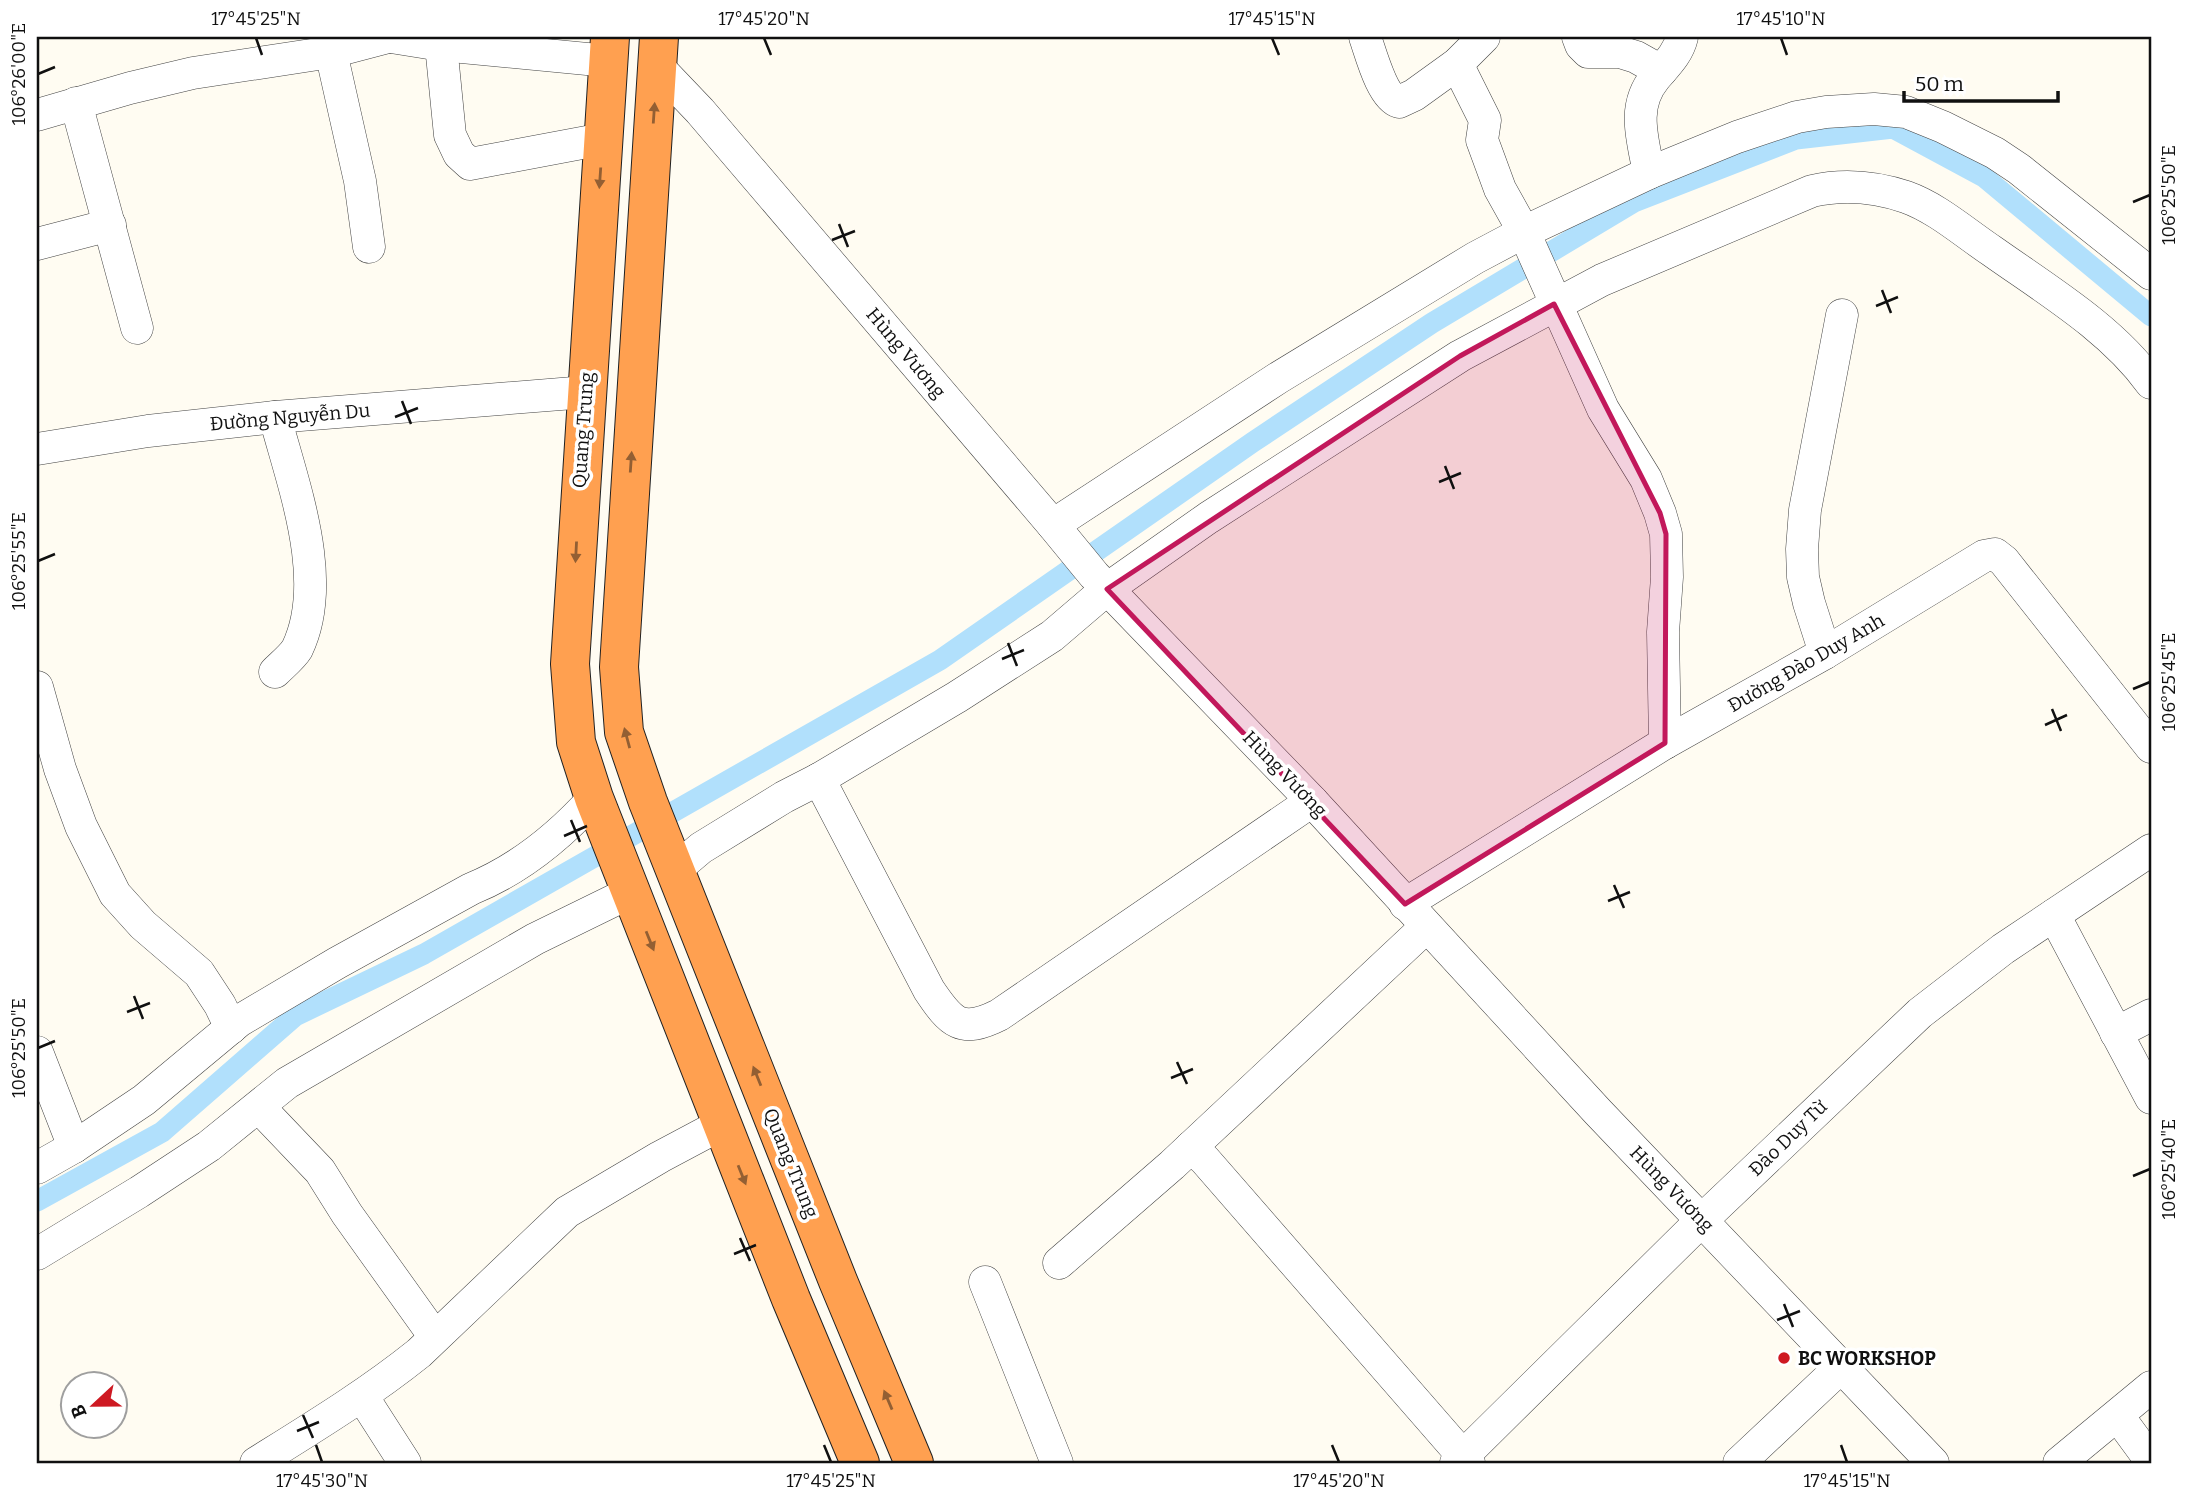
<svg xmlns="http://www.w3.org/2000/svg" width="2188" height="1500" font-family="Bitter,serif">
<rect width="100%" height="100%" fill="#fffcf2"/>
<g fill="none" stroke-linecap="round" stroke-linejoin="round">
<path stroke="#b1e0fc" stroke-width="21" d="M37,1201L162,1132L295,1016L424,954L940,660L1253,442L1432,323L1634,202L1796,139L1893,128L1984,177L2151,316"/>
<defs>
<g id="minor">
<path d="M391,37L441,45L608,61"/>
<path d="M1365,37C1371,54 1382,97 1399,102L1414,95L1457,64L1484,37"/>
<path d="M1578,37L1581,45L1588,52H1620L1636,57L1661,71"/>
<path d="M441,45L450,135L459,154L470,164L603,139"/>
<path d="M331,52L360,181L369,247"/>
<path d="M658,67L700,111L1053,525L1094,575L1312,801L1598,1112L1933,1463"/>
<path d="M76,103L137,328"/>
<path d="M37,115L130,88L193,73L331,52L388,37"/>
<path d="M1649,173C1643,140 1631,107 1655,78C1666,65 1678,54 1682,37"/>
<path d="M37,244L110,225"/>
<path d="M37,449L148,431L275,417L586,392"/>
<path d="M1053,525L1278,378L1475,258L1524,232L1500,189L1482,140L1485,120L1457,64"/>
<path d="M1825,653L1809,603L1803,577L1802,549L1805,510L1842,315"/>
<path d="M275,672C282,665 292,657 297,649C330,581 293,485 275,417"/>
<path d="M37,687L60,769L81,826L115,894L143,925L199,973L220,1005L231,1028"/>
<path d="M1665,743L1663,632L1667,577L1666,534L1660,513L1646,479L1603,409L1524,232L1649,173L1737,137L1797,117L1826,112L1874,109L1906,112L1943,127L1995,153L2019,169L2151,274"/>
<path d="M819,779L929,990C951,1023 961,1034 999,1015L1312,801"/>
<path d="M675,870L701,848L784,797L819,779L957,697L1052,636L1107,589L1208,518L1460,356L1602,280L1812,191C1843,184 1876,187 1906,197C1937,208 1965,233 1992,251C2047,290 2111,328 2151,383"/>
<path d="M1405,904L1665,743L1825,653L1984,556L1995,554L2004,561L2151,747"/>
<path d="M2054,915L2151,1098"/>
<path d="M2116,1033L2151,1015"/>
<path d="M37,1052L74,1147"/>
<path d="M259,1107L320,1171L347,1214L435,1337"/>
<path d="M1191,1147L1205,1160L1469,1463"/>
<path d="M37,1168L74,1147L144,1100L239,1021L337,963L471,889C520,869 559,837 594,798"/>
<path d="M37,1254L139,1192L209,1146L287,1083L535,939L631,892"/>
<path d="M1059,1263L1172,1165L1426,927"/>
<path d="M985,1282L1057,1463"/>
<path d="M362,1396L405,1463"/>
<path d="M2118,1416L2151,1461"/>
<path d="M256,1463C312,1428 368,1394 419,1353L567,1212L660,1157L722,1124"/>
<path d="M1456,1463L1702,1220L1920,1013L2003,949L2151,850"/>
<path d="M1739,1463L1842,1366"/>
<path d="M2059,1463L2151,1387"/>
</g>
<g id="highway">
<path d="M610,37L570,664L576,742L594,798L791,1299L860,1463"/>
<path d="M659,37L619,667L624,732L648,802L838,1281L914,1463"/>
</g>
</defs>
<use href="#minor" stroke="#434343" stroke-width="33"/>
<use href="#highway" stroke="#212121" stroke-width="40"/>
<use href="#minor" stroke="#fff" stroke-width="32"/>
<use href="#highway" stroke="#ffa050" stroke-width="38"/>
</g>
<defs><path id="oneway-solid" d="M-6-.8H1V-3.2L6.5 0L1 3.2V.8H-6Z" transform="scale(1.75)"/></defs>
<g fill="#935f33">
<use href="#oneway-solid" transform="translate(654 113) rotate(-86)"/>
<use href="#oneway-solid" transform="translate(600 178) rotate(94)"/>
<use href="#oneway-solid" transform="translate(631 462) rotate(-86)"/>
<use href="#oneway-solid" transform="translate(576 552) rotate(93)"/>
<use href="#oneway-solid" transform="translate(627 738) rotate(-105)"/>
<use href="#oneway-solid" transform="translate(650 941) rotate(68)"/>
<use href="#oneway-solid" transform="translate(757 1076) rotate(-112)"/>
<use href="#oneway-solid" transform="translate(742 1175) rotate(68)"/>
<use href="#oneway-solid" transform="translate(888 1400) rotate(-113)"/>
</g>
<path fill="#c2185b" fill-opacity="0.2" stroke="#c2185b" stroke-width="5" stroke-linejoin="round" d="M1554,304L1660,513L1666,534L1665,743L1405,904L1107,589L1460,356Z"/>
<path fill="none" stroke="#101010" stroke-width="2.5" d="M256,38L262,55M764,38L771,55M1272,38L1279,55M1781,38L1787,55M38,74L55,67M2133,202L2150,195M839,224L848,247M832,240L855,231M1882,290L1891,313M1876,306L1898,297M402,401L411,424M395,417L418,408M1445,466L1454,489M1439,482L1461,473M38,561L55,554M1008,643L1017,666M1002,659L1024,650M2133,689L2150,682M2052,709L2061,731M2045,725L2067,715M571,820L580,842M564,836L587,826M1614,885L1624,908M1608,901L1630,892M134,996L143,1019M127,1012L150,1003M38,1048L55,1041M1177,1062L1187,1084M1171,1078L1193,1069M2133,1176L2150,1169M740,1238L750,1261M734,1254L756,1245M1784,1304L1793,1327M1777,1320L1800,1311M303,1415L313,1438M297,1431L319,1422M316,1445L322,1462M824,1445L831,1462M1332,1445L1339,1462M1841,1445L1847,1462"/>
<circle fill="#ce1922" stroke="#fff" stroke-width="2.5" cx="1784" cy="1358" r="7"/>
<g text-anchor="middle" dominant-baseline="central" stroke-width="7" stroke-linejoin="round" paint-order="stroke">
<g font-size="19" fill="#101010" stroke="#fff">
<text transform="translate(906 353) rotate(50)">Hùng Vương</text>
<text transform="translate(290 417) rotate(-5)">Đường Nguyễn Du</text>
<text transform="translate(583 430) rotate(-86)">Quang Trung</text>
<text transform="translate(1806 663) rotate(-30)">Đường Đào Duy Anh</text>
<text transform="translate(1285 774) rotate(46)">Hùng Vương</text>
<text transform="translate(1788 1138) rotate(-44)">Đào Duy Từ</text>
<text transform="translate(791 1163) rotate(68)">Quang Trung</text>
<text transform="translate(1672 1189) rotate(46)">Hùng Vương</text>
</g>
<g font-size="19" font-weight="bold" fill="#101010" stroke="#fff" text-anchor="start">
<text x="1798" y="1358">BC WORKSHOP</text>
</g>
</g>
<rect width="2188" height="1500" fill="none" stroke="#ffffff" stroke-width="77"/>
<g transform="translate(94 1405) rotate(248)"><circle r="33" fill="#ffffff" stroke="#9f9f9f" stroke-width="2"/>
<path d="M0-5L12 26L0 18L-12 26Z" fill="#ce1922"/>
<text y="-10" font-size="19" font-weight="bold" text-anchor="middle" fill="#101010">B</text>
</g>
<path d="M1904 91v10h154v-10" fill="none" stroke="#101010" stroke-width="3.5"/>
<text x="1915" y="91" font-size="21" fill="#101010" stroke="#ffffff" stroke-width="5" paint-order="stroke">50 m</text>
<rect x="38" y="38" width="2112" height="1424" fill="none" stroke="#101010" stroke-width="2.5"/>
<g font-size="18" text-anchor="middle" fill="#101010">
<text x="256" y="25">17°45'25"N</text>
<text x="764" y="25">17°45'20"N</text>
<text x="1272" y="25">17°45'15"N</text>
<text x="1781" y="25">17°45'10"N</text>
<text transform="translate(19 74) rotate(-90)" y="6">106°26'00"E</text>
<text transform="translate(2169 195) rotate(-90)" y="6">106°25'50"E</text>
<text transform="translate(19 561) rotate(-90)" y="6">106°25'55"E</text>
<text transform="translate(2169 682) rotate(-90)" y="6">106°25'45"E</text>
<text transform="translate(19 1048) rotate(-90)" y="6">106°25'50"E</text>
<text transform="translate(2169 1169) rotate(-90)" y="6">106°25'40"E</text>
<text x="322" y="1487">17°45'30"N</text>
<text x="831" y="1487">17°45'25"N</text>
<text x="1339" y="1487">17°45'20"N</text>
<text x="1847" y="1487">17°45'15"N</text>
</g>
</svg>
